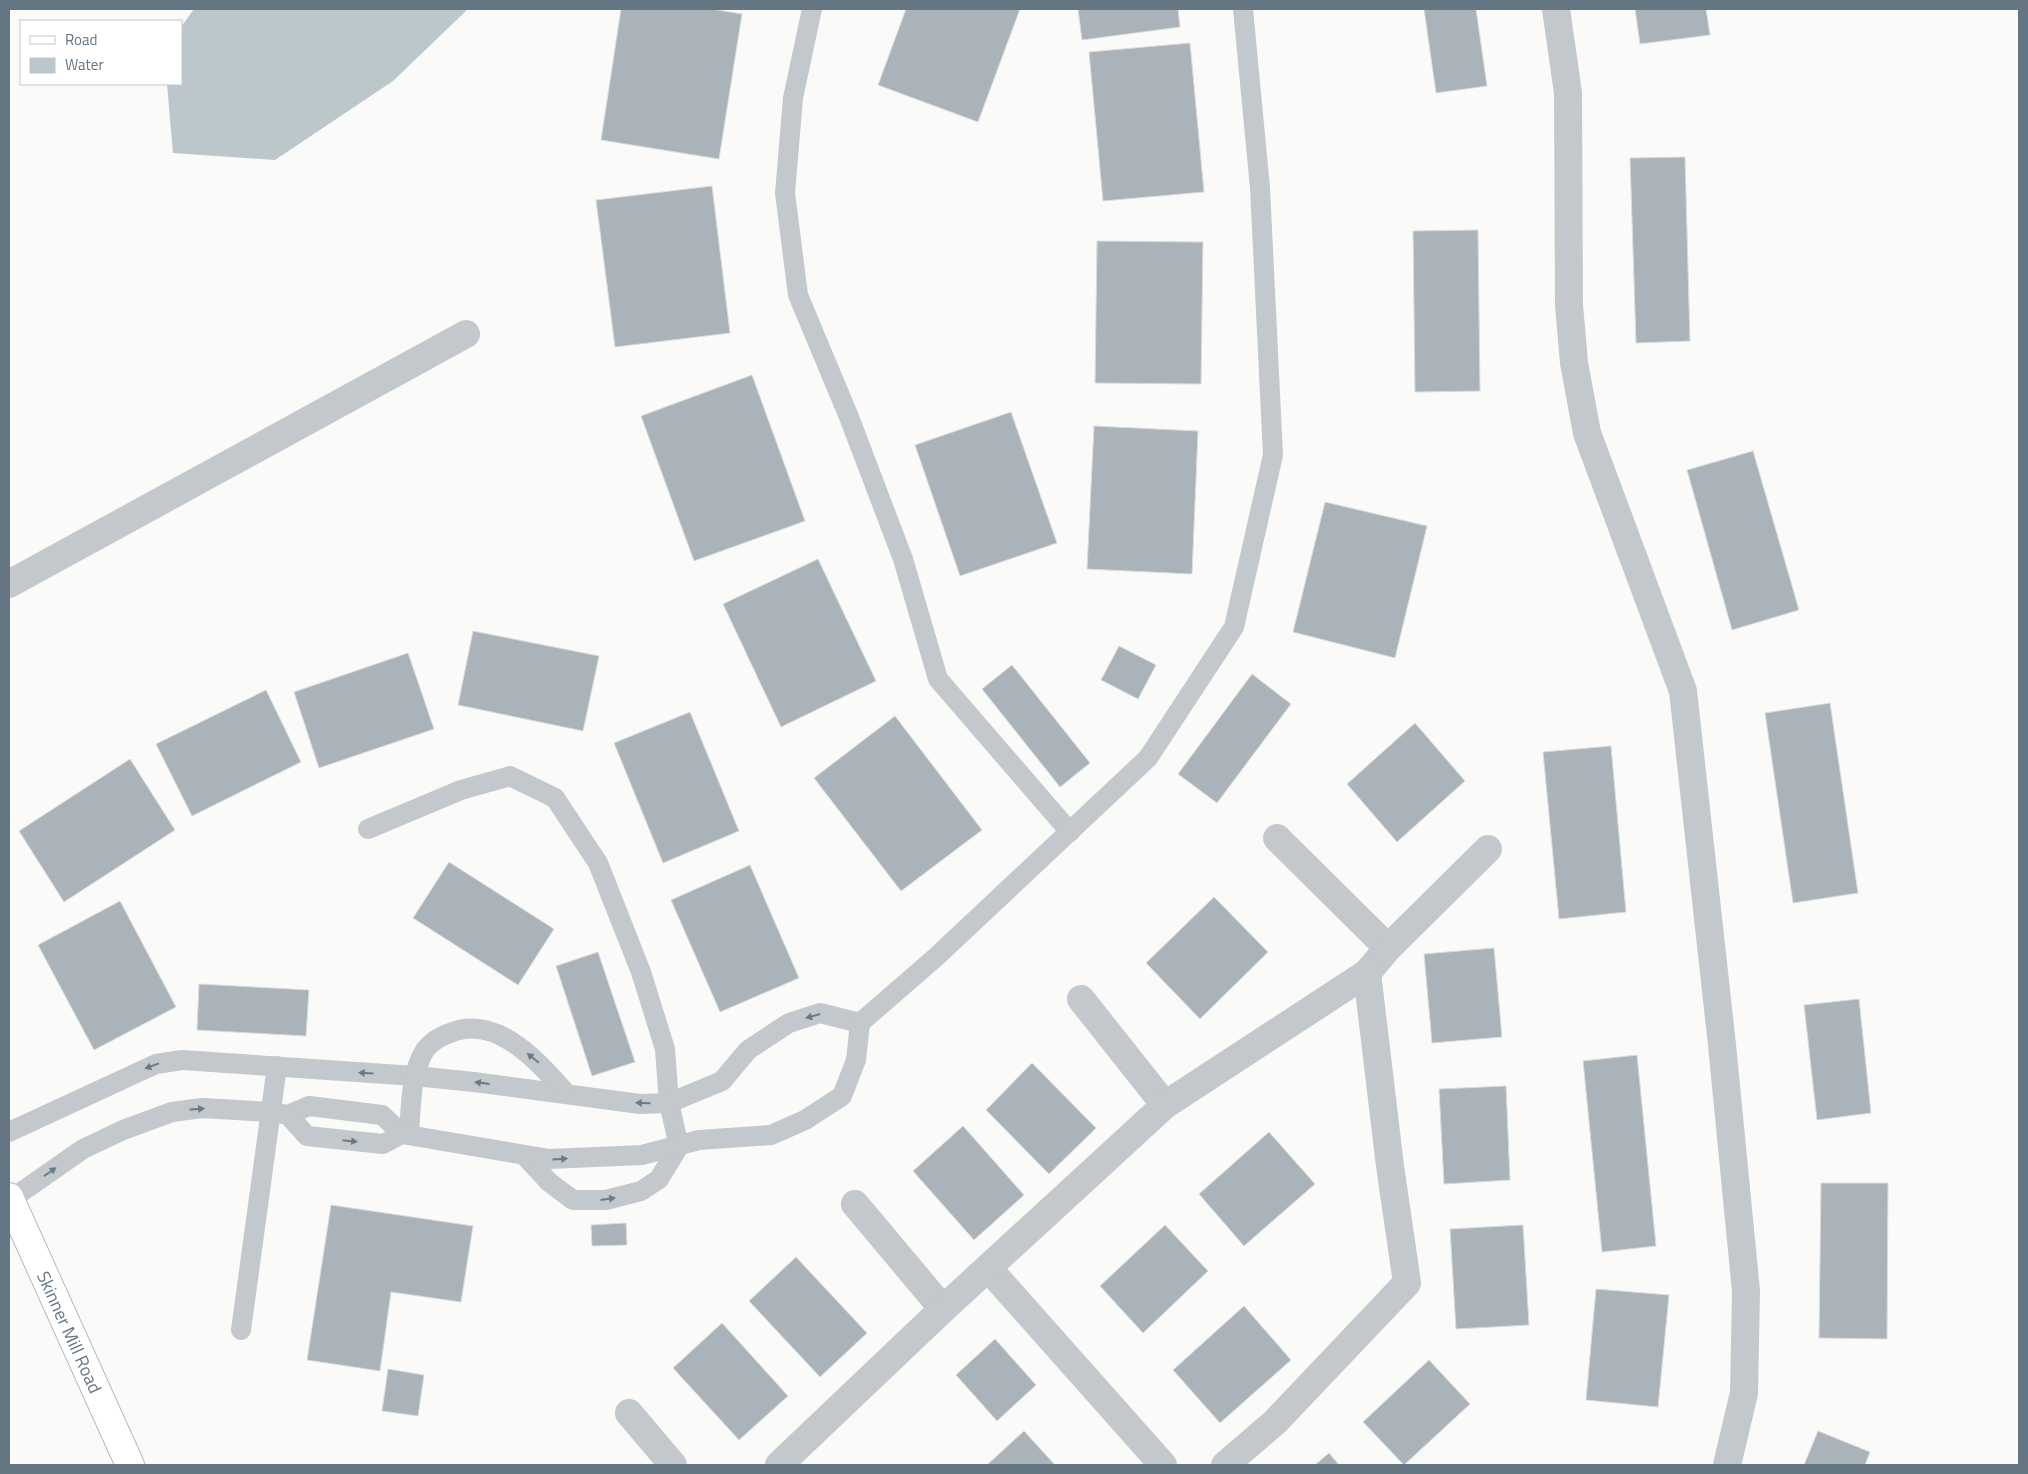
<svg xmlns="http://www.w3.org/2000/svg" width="2028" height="1474" font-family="'Titillium Web',sans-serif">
<rect width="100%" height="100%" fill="#fafaf8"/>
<path fill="#bbc7cb" d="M194,9H468L393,81L275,160L173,153L167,84H181V27Z"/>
<g fill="#aab3b9" stroke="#dcdcda">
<path d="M621,9H712L742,14L719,159L601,140Z"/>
<path d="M906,9H1020L978,122L878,85Z"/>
<path d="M1078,9H1178L1180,27L1082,40Z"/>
<path d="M1424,9H1476L1487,86L1436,93Z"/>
<path d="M1635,9H1706L1710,35L1640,44Z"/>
<path d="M1190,43L1204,192L1103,201L1089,52Z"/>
<path d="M1685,157L1690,341L1636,343L1630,158Z"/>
<path d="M712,186L730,333L615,347L596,200Z"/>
<path d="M1478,230L1480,391L1415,392L1413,231Z"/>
<path d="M1097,241L1203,242L1201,384L1095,383Z"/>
<path d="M752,375L805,521L694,561L641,416Z"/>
<path d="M1011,412L1057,543L960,576L915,445Z"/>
<path d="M1094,426L1198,431L1192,574L1087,569Z"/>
<path d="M1753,451L1799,610L1732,630L1687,470Z"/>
<path d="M1325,502L1427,526L1395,658L1293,632Z"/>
<path d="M818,559L876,681L781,727L723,604Z"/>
<path d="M473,631L599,656L583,731L458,705Z"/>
<path d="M1119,646L1156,665L1138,699L1101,680Z"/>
<path d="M408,653L434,729L319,768L294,692Z"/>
<path d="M1012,665L1090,763L1060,787L982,689Z"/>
<path d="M1252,674L1291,704L1217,803L1178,774Z"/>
<path d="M266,690L301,762L192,816L156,744Z"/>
<path d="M1830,703L1858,893L1793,903L1765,713Z"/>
<path d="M690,712L739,831L663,863L614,743Z"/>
<path d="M895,716L982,830L901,891L814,778Z"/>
<path d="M1415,723L1465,781L1397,842L1347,784Z"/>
<path d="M1611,746L1626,912L1559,919L1543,752Z"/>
<path d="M130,759L175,830L64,902L19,831Z"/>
<path d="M449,862L554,929L518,985L413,918Z"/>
<path d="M750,865L799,978L720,1012L671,900Z"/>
<path d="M1214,897L1268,952L1200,1019L1146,963Z"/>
<path d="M120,901L176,1007L94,1050L38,945Z"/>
<path d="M1494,948L1502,1037L1432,1043L1424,954Z"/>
<path d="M598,952L635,1062L592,1076L556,966Z"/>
<path d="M199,984L309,990L306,1036L197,1030Z"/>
<path d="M1859,999L1871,1113L1817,1120L1804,1005Z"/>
<path d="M1637,1055L1656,1246L1602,1252L1583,1061Z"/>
<path d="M1032,1063L1096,1128L1049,1174L986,1110Z"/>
<path d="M1506,1086L1510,1180L1444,1184L1439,1089Z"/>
<path d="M963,1126L1024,1195L974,1240L913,1171Z"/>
<path d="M1269,1132L1315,1184L1244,1246L1199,1194Z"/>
<path d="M1821,1183H1888L1887,1339L1819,1338Z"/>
<path d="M331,1205L473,1226L461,1302L391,1292L380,1371L307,1360Z"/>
<path d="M626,1223L627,1245L592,1246L591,1225Z"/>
<path d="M1165,1225L1208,1271L1143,1333L1100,1286Z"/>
<path d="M1523,1225L1529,1325L1456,1329L1450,1229Z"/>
<path d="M796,1257L867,1333L820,1377L749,1301Z"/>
<path d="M1596,1289L1669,1295L1658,1407L1586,1400Z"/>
<path d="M1244,1306L1291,1360L1220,1423L1173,1370Z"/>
<path d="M722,1323L788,1396L739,1440L673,1368Z"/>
<path d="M995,1339L1036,1385L997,1421L956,1375Z"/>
<path d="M1429,1360L1470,1404L1404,1465L1363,1422Z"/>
<path d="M388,1369L424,1375L418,1416L382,1411Z"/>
<path d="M1024,1431L1055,1465H987Z"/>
<path d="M1818,1431L1870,1452L1865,1465H1804Z"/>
<path d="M1329,1453L1339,1465H1315Z"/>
</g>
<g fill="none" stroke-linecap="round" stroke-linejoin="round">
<defs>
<g id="secondary">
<path id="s1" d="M9,1197L130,1465"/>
</g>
</defs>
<use href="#secondary" stroke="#b3babf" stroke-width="30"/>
<g stroke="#c3c8cc" stroke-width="20">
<path d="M812,9L793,98L785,193L798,295L849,417L903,559L938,679L1070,832"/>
<path d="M368,829L461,790L510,776L555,798L598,863L641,972L665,1049L669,1103L679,1146L659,1179L641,1191L606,1200H573L549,1182L524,1155"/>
<path d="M288,1115L309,1106L382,1115L402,1134"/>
<path d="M9,1132L156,1064L182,1060L415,1076L474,1082L640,1104L669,1103L722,1081L748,1050L789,1023L820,1013L860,1023"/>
<path d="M409,1135C411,1108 410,1074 425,1050C431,1042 441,1036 450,1033C497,1013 539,1063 567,1094"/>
<path d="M10,1200L83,1149L123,1130L172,1112L202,1108L271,1112L288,1115L307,1136L383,1144L402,1134L549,1159L642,1155L699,1140L771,1135L805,1120L842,1096L856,1060L860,1023L936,957L1148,758L1234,627L1273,455L1260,188L1243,9"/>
<path d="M241,1330L277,1066"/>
</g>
<g stroke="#c3c8cc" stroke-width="28">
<path d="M1556,9L1568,93L1569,305L1574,363L1587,433L1683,691L1722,1045L1746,1291L1744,1393L1727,1465"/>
<path d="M9,584L466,334"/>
<path d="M1277,838L1388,948"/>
<path d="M1367,973L1388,948L1488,849"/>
<path d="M1081,999L1165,1105"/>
<path d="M855,1204L943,1309"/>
<path d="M988,1268L1163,1465"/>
<path d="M629,1413L673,1465"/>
<path d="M779,1465L943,1309L1165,1105L1367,973L1390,1166L1407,1283L1275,1422L1225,1465"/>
</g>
<use href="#secondary" stroke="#fff" stroke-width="28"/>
</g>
<defs><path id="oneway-solid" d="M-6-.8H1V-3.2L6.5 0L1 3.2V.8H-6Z" transform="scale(1.25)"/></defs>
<g fill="#6a7a87">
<use href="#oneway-solid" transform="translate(813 1016) rotate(164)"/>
<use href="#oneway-solid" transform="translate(533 1058) rotate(-141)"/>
<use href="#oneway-solid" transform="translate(152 1066) rotate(160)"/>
<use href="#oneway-solid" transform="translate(366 1073) rotate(-176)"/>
<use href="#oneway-solid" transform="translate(482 1083) rotate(-173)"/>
<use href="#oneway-solid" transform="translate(643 1103) rotate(-179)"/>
<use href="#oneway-solid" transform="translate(197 1109) rotate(-4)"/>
<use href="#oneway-solid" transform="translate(350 1141) rotate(6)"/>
<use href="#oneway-solid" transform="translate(560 1159) rotate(-3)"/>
<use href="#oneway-solid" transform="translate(50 1172) rotate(-35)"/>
<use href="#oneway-solid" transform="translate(608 1199) rotate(-8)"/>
</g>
<g text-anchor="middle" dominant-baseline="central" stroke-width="5" stroke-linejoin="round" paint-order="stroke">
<g font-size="18" fill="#657683" stroke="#fff">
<text stroke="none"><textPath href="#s1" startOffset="148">Skinner Mill Road</textPath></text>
</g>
</g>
<rect width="2028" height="1474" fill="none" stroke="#657683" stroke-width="20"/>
<rect x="20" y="20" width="162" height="65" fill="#ffffff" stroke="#c1c8cd"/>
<rect x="30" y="36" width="25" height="8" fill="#ffffff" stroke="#c1c8cd"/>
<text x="65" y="45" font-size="15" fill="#657683">Road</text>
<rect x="30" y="58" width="25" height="15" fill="#bbc7cb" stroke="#c1c8cd"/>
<text x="65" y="70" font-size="15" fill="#657683">Water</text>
</svg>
